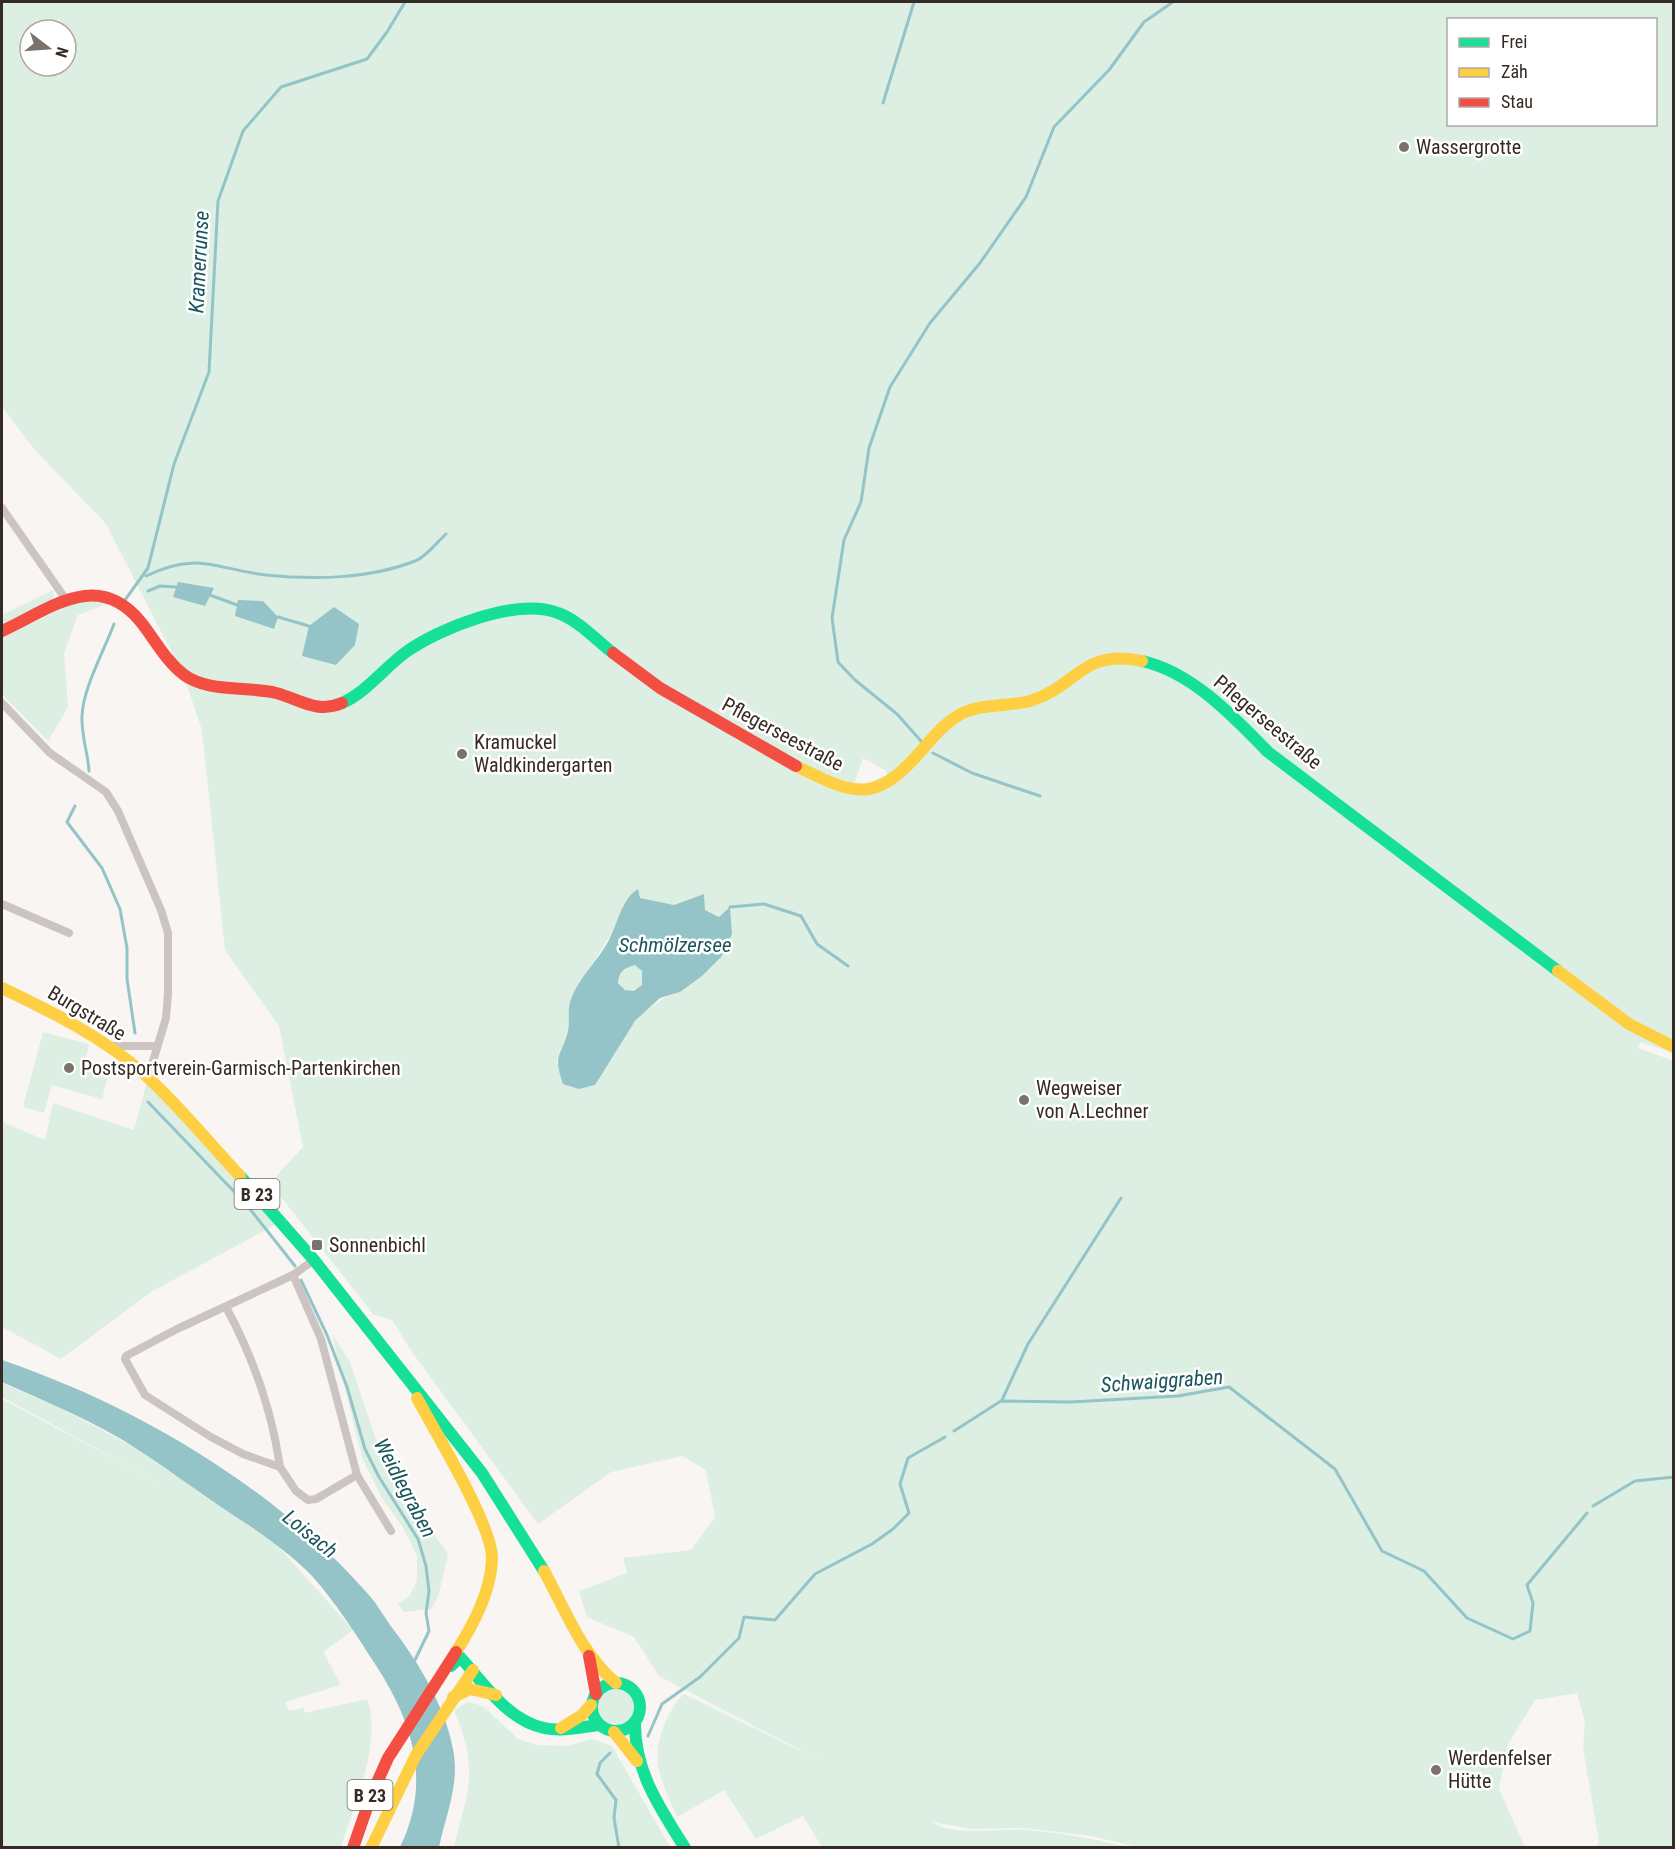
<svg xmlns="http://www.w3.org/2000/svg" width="1675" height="1849" font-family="'Roboto Condensed',sans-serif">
<rect width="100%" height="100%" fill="#f8f5f2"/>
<g fill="#dcefe2" fill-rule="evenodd">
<path d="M2,2H1673V1053L1641,1042L1638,1048L1674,1061L1673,1847H1596L1599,1842L1583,1748L1585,1722L1577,1693L1535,1700L1508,1744L1499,1789L1525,1847L1142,1848L1091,1836L1024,1828L971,1829L932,1822C956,1838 1000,1827 1028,1830C1063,1833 1096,1840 1130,1847H822L803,1816L756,1839L724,1790L677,1817C663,1783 649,1763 664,1726C669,1714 674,1703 684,1694L819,1760L659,1676L634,1637L587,1617L579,1591L627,1573L623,1558L691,1550L715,1517L706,1470L682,1456L611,1472L538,1524L412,1352L392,1320L374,1315L270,1183L303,1147L279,1026L225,950L202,730L184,676L106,524L36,451L2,407ZM1448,20H1656V124H1448ZM30,30H66V66H30ZM863,758L885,770L887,775L863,785H854ZM704,894L705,910L720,917L730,907L680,992C637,1005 615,1048 595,1085L556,1063L568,1029L570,1000L616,926L639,898L674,905Z"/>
<path d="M53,590L54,596L50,603L2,627V615Z"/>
<path d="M92,597L109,603L78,615L64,653L68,707L48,741L2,694V638L81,599Z"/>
<circle cx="631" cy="978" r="13"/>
<path d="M43,1032L89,1044L84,1065L109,1072L102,1099L52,1085L44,1113L23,1107Z"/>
<path d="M148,1078L268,1206L275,1225L151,1292L61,1359L2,1327V1122L45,1140L53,1103L134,1130Z"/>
<path d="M332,1334L350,1362L385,1466L448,1554L439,1594L431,1609L404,1612L398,1604L409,1597L417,1581V1555L402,1526L382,1498L362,1458Z"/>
<path d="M2,1383L66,1411L139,1450L277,1545L353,1630L323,1652L341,1685L285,1702L289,1711L304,1708V1713L367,1699C383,1742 354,1805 341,1847H2V1399L165,1486L2,1397Z"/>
<circle cx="615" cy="1707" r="19"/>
<path d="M468,1702L483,1706L518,1739L536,1745L567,1746L592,1739L612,1746L670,1847H454C469,1787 479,1771 454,1710Z"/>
</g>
<g fill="#94c4c8" fill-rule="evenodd">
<path d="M178,582L214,588L205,606L173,597Z"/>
<path d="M238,600L263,601L278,617L274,629L235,616Z"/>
<path d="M334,607L359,624L355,645L336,665L302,656L309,626Z"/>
<path d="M638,889L640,898L674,905L704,894L705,910L719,917L730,907L732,934L721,957L702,976L680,992L660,998L635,1021L595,1085L579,1089L563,1084C553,1054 560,1059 568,1031C570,1021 567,1009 571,999C579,977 598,961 609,940C617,925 622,898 638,889ZM635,965L642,971V985L634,991L625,990L618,983C619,971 624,968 635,965Z"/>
<path d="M2,1360C137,1406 274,1487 369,1595C377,1604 383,1615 390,1625C417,1660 445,1705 453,1749C460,1784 446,1814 439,1847H400C432,1782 413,1722 375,1664C355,1633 337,1604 312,1576C284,1547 251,1527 218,1505C192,1487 166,1468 140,1451C97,1422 48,1403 2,1382Z"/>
</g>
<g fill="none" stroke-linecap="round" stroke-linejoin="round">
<g stroke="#94c4c8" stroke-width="3">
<path d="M883,103L914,2"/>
<path d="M146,576C197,551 215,569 266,575C313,580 370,579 415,561C426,557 437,542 446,534"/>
<path d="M148,591L160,586L176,587"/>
<path d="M210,595L237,605"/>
<path d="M125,600L148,568L174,464L209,372L218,201L243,131L281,87L367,59L387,32L405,2"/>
<path d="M278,617L309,626"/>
<path d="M921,741L897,714L855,680L838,662L832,618L844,540L861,502L869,448L890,387L930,323L980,263L1026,197L1054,127L1109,70L1144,22L1173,2"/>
<path d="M933,753L972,773L1040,796"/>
<path d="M89,771C88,753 81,735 82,716C83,688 104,651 114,624"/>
<path d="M75,806L67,822L102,868L120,909L127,948V979L135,1033"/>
<path d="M730,907L764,904L801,916L817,944L848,966"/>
<path d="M148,1102L246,1204L295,1266"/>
<path d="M301,1280L327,1335L347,1387L365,1449L379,1477L418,1539L426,1566L429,1591L426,1613L429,1631L414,1662"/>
<path d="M1002,1400L1028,1344L1121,1198"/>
<path d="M954,1431L1001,1401L1071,1402L1178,1396L1229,1387L1335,1469L1382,1551L1424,1571L1467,1618L1513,1639L1530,1631L1533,1603L1527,1585L1587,1513"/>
<path d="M1593,1506L1635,1481L1674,1477"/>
<path d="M648,1736L662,1704L700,1677L739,1638L744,1617L775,1620L815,1574L872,1544L893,1529L909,1513L900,1484L908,1458L945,1437"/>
<path d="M610,1753L600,1763L597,1774L616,1800L614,1818L619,1848"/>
</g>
<g stroke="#ccc4c2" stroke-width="8">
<path d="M2,508L67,601"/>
<path d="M2,703L50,753L106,792L118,811L161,910L168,933V993L166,1018L148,1078"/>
<path d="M2,904L69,933"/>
<path d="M108,1046H157"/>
<path d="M314,1260L293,1275L177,1329L126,1356L125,1359L145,1395L211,1437L243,1454L280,1467L296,1491L308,1500L316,1499L357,1475"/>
<path d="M293,1275L321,1339L357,1475L391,1531"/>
<path d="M226,1307C253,1357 272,1410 280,1467"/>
</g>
<g stroke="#16e098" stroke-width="12">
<path d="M1142,661C1192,672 1234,717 1268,752L1558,971"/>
<path d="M342,703C367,692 384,668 406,652C440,628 517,597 558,613C578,620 596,640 613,653"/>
<path d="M240,1176L314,1260L482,1473L544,1571"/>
<path d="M451,1666L460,1657C484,1683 507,1720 544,1728C561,1732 581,1727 599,1725"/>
<circle cx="616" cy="1707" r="24"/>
<path d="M635,1722C634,1771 660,1808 685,1848"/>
</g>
<g stroke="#ffcf43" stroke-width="12">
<path d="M796,766C856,796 875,804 922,750C933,737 944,724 959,715C981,703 1007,707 1030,701C1077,687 1082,648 1142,661"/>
<path d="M1558,971L1629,1024L1674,1047"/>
<path d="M2,988C50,1011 103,1037 143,1073C178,1104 208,1142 240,1176"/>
<path d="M417,1398C435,1432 493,1526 492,1559C491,1592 473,1625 456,1652"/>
<path d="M544,1571C565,1609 582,1655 616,1683"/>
<path d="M453,1697L470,1689L496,1695"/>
<path d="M561,1728L582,1715L591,1705"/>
<path d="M614,1732L637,1761"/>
<path d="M371,1848L416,1755L473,1670"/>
</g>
<g stroke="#f24e42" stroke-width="12">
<path d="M2,631C50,609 97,569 140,621C154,638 165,660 183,674C207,693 248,686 276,693C300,699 316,714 342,703"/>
<path d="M613,653L660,688L796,766"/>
<path d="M589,1656L596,1694"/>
<path d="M353,1848L371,1796L388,1758L456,1652"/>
</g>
</g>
<g fill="#7a726b" stroke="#fff" stroke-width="2">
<circle cx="1404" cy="147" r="6"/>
<circle cx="462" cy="754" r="6"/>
<circle cx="69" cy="1068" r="6"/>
<circle cx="1024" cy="1100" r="6"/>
<rect x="311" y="1239" width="12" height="12" rx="3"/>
<circle cx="1436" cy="1770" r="6"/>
</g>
<g text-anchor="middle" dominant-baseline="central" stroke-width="5" stroke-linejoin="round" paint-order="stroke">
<g fill="#fff" stroke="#726b65" stroke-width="1.5">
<rect x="234.5" y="1179" width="45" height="30" rx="4.5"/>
<rect x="347.5" y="1780" width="45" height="30" rx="4.5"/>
</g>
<g font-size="18" font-weight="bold" fill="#362b23">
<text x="257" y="1194">B 23</text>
<text x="370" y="1795">B 23</text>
</g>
<g font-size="20" fill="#362b23" stroke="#fff" text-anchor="start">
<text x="1416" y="147">Wassergrotte</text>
<text x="474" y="742">Kramuckel<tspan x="474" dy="23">Waldkindergarten</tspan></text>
<text x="81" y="1068">Postsportverein-Garmisch-Partenkirchen</text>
<text x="1036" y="1088">Wegweiser<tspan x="1036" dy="23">von A.Lechner</tspan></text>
<text x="329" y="1245">Sonnenbichl</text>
<text x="1448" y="1758">Werdenfelser<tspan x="1448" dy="23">Hütte</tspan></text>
</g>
<g font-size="20" fill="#362b23" stroke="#fff">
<text transform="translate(1268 722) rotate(40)">Pflegerseestraße</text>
<text transform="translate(783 734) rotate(28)">Pflegerseestraße</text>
<text transform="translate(87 1013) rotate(31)">Burgstraße</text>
</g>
<g font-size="21" font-style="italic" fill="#1a565c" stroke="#fff">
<text transform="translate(199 262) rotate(-87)">Kramerrunse</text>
<text x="675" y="945">Schmölzersee</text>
<text transform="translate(1162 1381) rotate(-4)">Schwaiggraben</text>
<text transform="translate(405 1488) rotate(62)">Weidlegraben</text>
<text transform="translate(310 1534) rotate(39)">Loisach</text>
</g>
</g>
<rect width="1675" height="1849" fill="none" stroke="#362b23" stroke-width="6"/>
<rect x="1447" y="18" width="210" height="108" fill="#ffffff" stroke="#afaaa7" stroke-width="1.5"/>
<rect x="1459" y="38" width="30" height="9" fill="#16e098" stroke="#afaaa7" stroke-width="1.5"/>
<text x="1501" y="48" font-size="18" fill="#362b23">Frei</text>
<rect x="1459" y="68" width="30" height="9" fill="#ffcf43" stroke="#afaaa7" stroke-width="1.5"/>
<text x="1501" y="78" font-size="18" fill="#362b23">Zäh</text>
<rect x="1459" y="98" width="30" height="9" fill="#f24e42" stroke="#afaaa7" stroke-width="1.5"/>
<text x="1501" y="108" font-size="18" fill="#362b23">Stau</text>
<g transform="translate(48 48) rotate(107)"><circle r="28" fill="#ffffff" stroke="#afaaa7" stroke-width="1.5"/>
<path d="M0-4.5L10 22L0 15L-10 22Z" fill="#7a726b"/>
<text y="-9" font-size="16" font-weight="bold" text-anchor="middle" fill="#362b23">N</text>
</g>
</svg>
